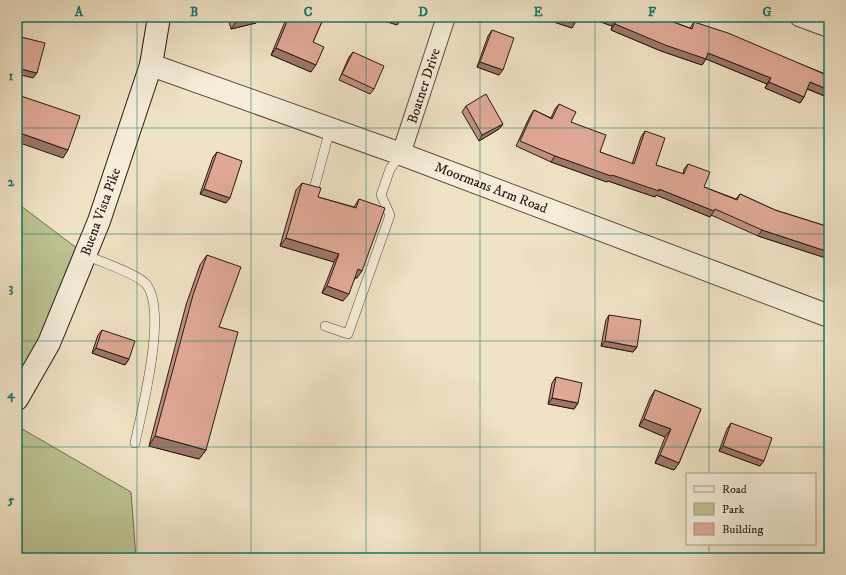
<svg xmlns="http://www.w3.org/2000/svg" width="846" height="575" font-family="'IM FELL DW Pica',serif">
<rect width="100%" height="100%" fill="#f0e2c5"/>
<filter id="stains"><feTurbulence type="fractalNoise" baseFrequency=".005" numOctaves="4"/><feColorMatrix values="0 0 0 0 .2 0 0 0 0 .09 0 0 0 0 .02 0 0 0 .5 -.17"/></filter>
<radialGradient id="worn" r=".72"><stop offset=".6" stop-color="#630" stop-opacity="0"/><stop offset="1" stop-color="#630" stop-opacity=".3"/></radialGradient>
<g fill="#bcc292" stroke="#726e52">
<path d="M17,203L86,255L17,399Z"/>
<path d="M17,426L131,492L136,558H17Z"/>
</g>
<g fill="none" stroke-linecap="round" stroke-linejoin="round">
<defs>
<g id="service">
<path d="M314,189L330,129"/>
<path d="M86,255C98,261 138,274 146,284C168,311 142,409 135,443"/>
<path d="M325,326L348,334L390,215L381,195L390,169L401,154"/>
</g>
<g id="minor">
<path d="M799,17L829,28"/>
<path d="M401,154L446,17"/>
</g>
<path id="tertiary" d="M151,65L401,154L829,316"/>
<path id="secondary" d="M17,399L49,343L99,221L151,65L159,17"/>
</defs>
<use href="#service" stroke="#594b3f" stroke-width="10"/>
<use href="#minor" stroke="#594b3f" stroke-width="20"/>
<use href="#tertiary" stroke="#594b3f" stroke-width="24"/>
<use href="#secondary" stroke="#271912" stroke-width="24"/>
<use href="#service" stroke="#f5ecd9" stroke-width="9"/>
<use href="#minor" stroke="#f5ecd9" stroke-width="18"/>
<use href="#tertiary" stroke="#f5ecd9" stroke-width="22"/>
<use href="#secondary" stroke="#f5ecd9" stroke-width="22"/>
</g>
<g fill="#c19182" stroke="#271912">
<path d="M228,17H260L256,23L231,29Z"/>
<path d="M287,17H324L313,42L311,72L271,55Z"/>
<path d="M556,17H577L572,28L554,22Z"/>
<path d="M587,17L662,18L690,28L694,22L828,75L829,74V98L807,89L804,97L800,103L765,88L767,84L706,59L702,65L661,51L611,30L612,26Z"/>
<path d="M492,30L499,75L477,67L488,36Z"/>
<path d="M353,52L374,89L370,94L339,80L349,57Z"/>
<path d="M559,104L571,122L600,152L632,164L641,137L645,131L656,165L683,174L684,169L688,164L704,187L736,199L740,194L775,210L829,227V259L758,236L711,215L710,217L656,195L655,197L608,181L607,182L551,162L516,146L530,116L534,110L551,118L555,109Z"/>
<path d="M466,106L503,124L499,129L479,141L462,112Z"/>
<path d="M217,152L226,203L200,194L213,157Z"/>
<path d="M302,183L318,197L354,207L359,199L357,278H355L343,301L322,293L334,262L280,246L296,190Z"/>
<path d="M207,255L219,327L206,450L199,459L149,446L186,305L200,265Z"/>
<path d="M609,315L637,347L633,352L601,346L606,320Z"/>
<path d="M102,330L129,359L125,365L92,353L98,335Z"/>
<path d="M556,377L578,403L574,409L548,404L552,383Z"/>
<path d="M655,390L701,409L679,463L674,470L655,463L665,437L639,426L650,398Z"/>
<path d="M731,423L760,466L719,451L727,429Z"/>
</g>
<g fill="#9d766a" stroke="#271912">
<path d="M258,17H260L256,23L231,29L236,22Z"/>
<path d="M374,17H392L401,20L397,25L374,18Z"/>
<path d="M558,17L575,23L572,28L554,22Z"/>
<path d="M587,17H607L616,20L612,26Z"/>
<path d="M615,24L706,59L702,65L661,51L611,30Z"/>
<path d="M276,48L316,65L311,72L271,55Z"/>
<path d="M708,53L771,78L767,84L704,58Z"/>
<path d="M480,62L503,70L499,75L477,67Z"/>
<path d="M17,68L37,73L33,78L17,74Z"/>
<path d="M769,82L804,97L800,103L765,88Z"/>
<path d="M810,82L829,90V98L806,88Z"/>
<path d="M503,124L499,129L479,141L482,135Z"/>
<path d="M17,132L68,150L63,158L17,142Z"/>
<path d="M555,156L659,189L714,211L710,217L656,195L655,197L608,181L607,182L551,162Z"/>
<path d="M204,189L230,198L226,203L200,194Z"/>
<path d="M762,230L829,252V259L758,236Z"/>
<path d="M286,238L339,254L334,262L280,246Z"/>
<path d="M358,269L362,271L357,278L352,277Z"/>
<path d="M327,286L349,294L343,301L322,293Z"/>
<path d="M605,341L637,347L633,352L601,346Z"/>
<path d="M96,348L129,359L125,365L92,353Z"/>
<path d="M552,398L578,403L574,409L548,404Z"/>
<path d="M644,419L671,429L665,437L639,426Z"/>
<path d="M155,436L206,450L199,459L149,446Z"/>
<path d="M723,446L764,461L760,466L719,451Z"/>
<path d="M660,455L679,463L674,470L655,463Z"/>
</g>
<g fill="#e0a997" stroke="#271912">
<path d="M235,17H258L236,22Z"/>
<path d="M289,17H324L313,42L324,47L316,65L276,48Z"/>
<path d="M392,17H401V20Z"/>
<path d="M558,17H577L575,23Z"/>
<path d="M607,17H663L662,18L692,29L694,22L728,33L829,76V90L810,82L804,97L769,82L771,78L708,53L706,59L665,45L615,24L616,20Z"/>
<path d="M492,30L514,38L503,70L480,62Z"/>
<path d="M17,36L45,43L37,73L17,68Z"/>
<path d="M353,52L384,66L374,89L342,74Z"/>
<path d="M486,94L503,124L482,135L466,106Z"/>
<path d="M18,95L80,116L68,150L17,132V97Z"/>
<path d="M559,104L576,112L571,122L606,135L600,152L634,164L645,131L665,138L656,165L684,174L688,164L710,172L704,187L737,200L740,194L775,210L829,227V252L762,230L715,209L714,211L659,189V191L612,175L611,176L555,156L520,141L534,110L552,119Z"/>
<path d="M217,152L242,161L230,198L204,189Z"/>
<path d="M302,183L321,188L318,197L356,208L359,199L385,208L362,271L358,269L349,294L327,286L339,254L286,238Z"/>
<path d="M207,255L241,267L219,327L238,332L206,450L155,436L193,295Z"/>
<path d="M609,315L641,320L637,347L605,341Z"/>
<path d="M102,330L135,341L129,359L96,348Z"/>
<path d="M556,377L582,383L578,403L552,398Z"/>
<path d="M655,390L701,409L679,463L660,455L671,429L644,419Z"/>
<path d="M731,423L772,438L764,461L723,446Z"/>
</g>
<path fill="none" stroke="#0f766e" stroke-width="1" stroke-opacity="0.55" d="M137,17V558M251,17V558M366,17V558M480,17V558M595,17V558M709,17V474M17,128H829M17,234H829M17,341H829M17,447H829M709,544V558"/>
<g text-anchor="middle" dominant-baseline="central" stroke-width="3.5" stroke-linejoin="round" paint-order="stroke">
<g font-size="14" fill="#271912" stroke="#f5ecd9">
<text transform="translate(424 86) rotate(-72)">Boatner Drive</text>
<text transform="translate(491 188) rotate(21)">Moormans Arm Road</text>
<text transform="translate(101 212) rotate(-70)">Buena Vista Pike</text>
</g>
</g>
<rect width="846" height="575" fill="none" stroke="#f0e2c5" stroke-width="44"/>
<rect x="686" y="473" width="130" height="72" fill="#f5ecd9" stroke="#a39889"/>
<rect x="694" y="486" width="20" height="6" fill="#f5ecd9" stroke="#a39889"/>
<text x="722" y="493" font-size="12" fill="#271912">Road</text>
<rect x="694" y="503" width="20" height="12" fill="#bcc292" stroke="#a39889"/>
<text x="722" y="513" font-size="12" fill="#271912">Park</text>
<rect x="694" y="523" width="20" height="12" fill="#e0a997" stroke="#a39889"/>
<text x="722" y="533" font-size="12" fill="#271912">Building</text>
<rect x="22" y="22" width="802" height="531" fill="none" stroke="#0f766e" stroke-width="1.5"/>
<g font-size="13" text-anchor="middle" font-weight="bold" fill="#0f766e">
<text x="79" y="16">A</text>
<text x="194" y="16">B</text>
<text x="308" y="16">C</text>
<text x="423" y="16">D</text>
<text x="538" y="16">E</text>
<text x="652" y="16">F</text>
<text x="767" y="16">G</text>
<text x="11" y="80">1</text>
<text x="11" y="186">2</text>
<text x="11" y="292">3</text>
<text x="11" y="398">4</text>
<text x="11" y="504">5</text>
</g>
<rect width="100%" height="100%" filter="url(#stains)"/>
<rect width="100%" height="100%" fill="url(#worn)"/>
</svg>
